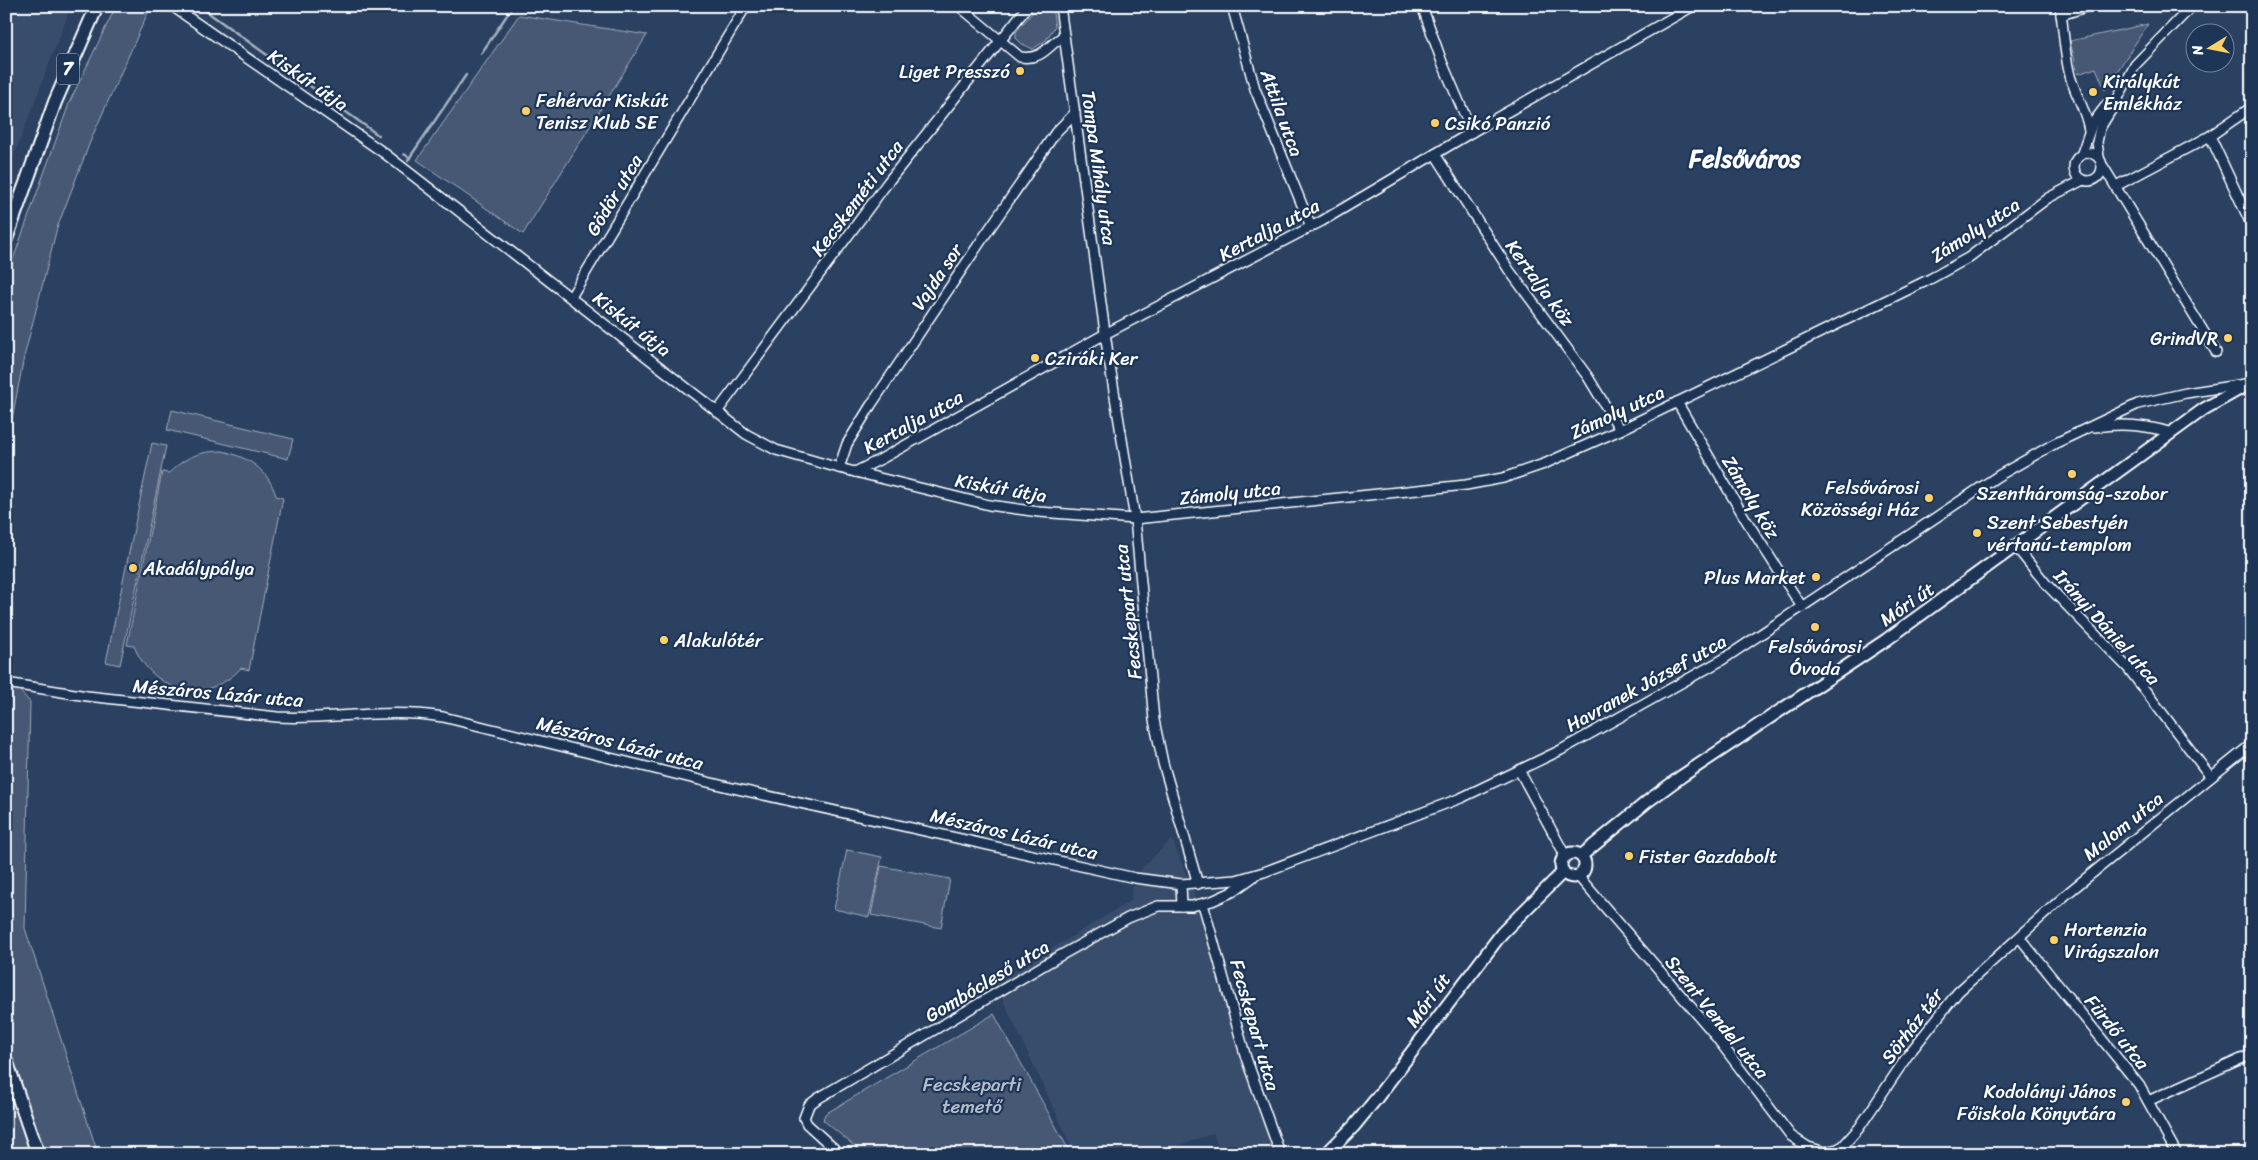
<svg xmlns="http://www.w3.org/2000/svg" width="2258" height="1160" font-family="Sriracha,sans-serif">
<rect width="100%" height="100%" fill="#2a4161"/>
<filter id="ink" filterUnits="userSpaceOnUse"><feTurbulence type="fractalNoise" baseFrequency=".02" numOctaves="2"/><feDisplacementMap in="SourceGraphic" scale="10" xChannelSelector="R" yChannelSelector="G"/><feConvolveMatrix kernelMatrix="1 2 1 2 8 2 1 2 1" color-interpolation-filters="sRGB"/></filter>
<g filter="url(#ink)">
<g fill="#394e6c">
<path d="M6,6H71L6,177Z"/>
<path d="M1172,839L1201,912L1278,1154H1221L1213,1133L1157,1154H1075L995,983L1132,900L1131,892L1143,867Z"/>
</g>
<g fill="#465975" stroke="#a2acba">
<path d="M116,6H147L150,8L92,137L57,228L24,357L6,450V279L70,101Z"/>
<path d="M1038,6H1052L1055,26L1046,40L1033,49L1022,44L1016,38V32Z"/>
<path d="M519,15L647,35L523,234L417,160Z"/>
<path d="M2148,24L2105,90L2096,68L2078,74L2070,41Z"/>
<path d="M172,410L293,439L288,459L167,430Z"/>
<path d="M152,443L166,446L120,665L106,662Z"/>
<path d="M223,451C249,458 268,469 276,496L283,498L249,670L241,668C206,706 153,693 134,646L127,645L162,472L169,473C185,457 200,451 223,451Z"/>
<path d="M6,676L30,702L25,928L98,1154H14L6,1136Z"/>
<path d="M847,850L882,857L869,917L834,909Z"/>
<path d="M881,866L950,879L941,928L871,915Z"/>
<path d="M994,1014L1071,1154H864L823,1120L825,1114Z"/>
</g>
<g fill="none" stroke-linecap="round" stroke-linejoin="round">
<g stroke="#a7b1be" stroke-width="2.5">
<path d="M199,6L378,135"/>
<path d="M481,54L513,6"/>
<path d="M404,154L410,158"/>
<path d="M408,160L466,75"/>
</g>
<defs>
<g id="street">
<path d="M172,6L384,153L746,434L776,450L839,468L989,505L1039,512L1135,519L1466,485L1503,478L1544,464L1620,430L1930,279L1968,258L2048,198L2083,180"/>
<path d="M959,6L1020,57C1044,60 1046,46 1064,36"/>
<path d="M1060,6L1108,354L1135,519L1154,720L1163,763L1198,884"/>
<path d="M1232,6L1255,89L1311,227"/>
<path d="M1422,6L1442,62L1472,132"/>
<path d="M2060,6C2064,30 2064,56 2071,79C2077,97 2086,111 2089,130"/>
<path d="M2061,15L2089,6"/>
<path d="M2210,136L2252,226"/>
<circle cx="2088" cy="167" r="14"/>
<path d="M2082,153L2092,124L2108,103"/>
<path d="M1435,154L1509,270L1588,377L1620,430"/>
<path d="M2099,157L2097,142L2100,128L2116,102L2135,65L2192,6"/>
<path d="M2103,166L2216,352"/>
<path d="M2116,186L2210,136L2252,107"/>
<path d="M571,297L746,6"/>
<path d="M1677,402L1746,520L1802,607"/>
<path d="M717,412L888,182L1028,6"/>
<path d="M2095,427C2121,423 2147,425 2172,433"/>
<path d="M839,468L847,444L871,405L981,241L1056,132L1075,113"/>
<path d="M855,472L881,459L1105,334L1322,221L1472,132L1693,6"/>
<path d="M2016,547L2047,585L2128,668L2210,776"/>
<path d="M6,683L87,696L277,717C332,720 387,708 443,717L728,787L1135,878L1181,884L1236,880L1264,872L1461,798L1561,750L1722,660L1998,476L2054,444L2138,404L2186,393L2245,384"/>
<path d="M1519,770L1565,855"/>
<path d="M1578,876L1710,1029L1791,1136L1808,1147L1825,1152L1837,1149L1843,1146L1859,1128L1908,1055L1958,992L2069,892L2252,744"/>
<path d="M1181,884L1182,906"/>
<path d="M1203,904L1246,1058L1280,1153"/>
<path d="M2020,938L2139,1085L2177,1154"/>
<path d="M2148,1101L2252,1054"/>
<path d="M840,1154L807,1124L804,1118L809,1105L817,1099L1056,958L1128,918L1158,906H1192L1212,901L1232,892L1253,877"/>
</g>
<g id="secondary">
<circle cx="1573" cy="865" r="12"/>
<path d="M1582,855L1648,801L1682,776L1886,640L2204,409L2252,382"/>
<path d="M1326,1154L1354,1126L1376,1099L1502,933L1563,872"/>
</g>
<g id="primary">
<path d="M6,239L55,102L97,6"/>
<path d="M6,1060L38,1154"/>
</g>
</defs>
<use href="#street" stroke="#fff" stroke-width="12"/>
<use href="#secondary" stroke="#fff" stroke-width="15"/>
<use href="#primary" stroke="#fff" stroke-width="16"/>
<use href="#street" stroke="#1d3557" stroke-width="9"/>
<use href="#secondary" stroke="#1d3557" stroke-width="11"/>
<use href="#primary" stroke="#1d3557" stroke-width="12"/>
</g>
</g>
<g fill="#ffd166" stroke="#1d3557" stroke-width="2">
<circle cx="1020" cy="71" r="5"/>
<circle cx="2093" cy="92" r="5"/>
<circle cx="526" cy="111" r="5"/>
<circle cx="1435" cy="123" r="5"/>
<circle cx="2228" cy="338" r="5"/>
<circle cx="1035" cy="358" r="5"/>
<circle cx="2072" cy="474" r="5"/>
<circle cx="1929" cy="498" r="5"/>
<circle cx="1977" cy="533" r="5"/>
<circle cx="133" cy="568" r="5"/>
<circle cx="1816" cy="577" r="5"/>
<circle cx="1815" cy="627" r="5"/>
<circle cx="664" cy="640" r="5"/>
<circle cx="1629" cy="856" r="5"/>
<circle cx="2054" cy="940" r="5"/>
<circle cx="2126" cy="1102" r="5"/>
</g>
<g text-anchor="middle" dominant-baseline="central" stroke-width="4.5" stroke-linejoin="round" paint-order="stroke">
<rect fill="#1d3557" stroke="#bbc2cd" stroke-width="1" x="57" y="53.5" width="22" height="31" rx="4"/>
<g font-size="18" font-weight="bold" fill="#fff">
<text x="68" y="69">7</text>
</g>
<g font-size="19" fill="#fff" stroke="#1d3557" text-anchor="start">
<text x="1010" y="71" text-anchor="end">Liget Presszó</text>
<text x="2103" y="81">Királykút<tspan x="2103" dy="22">Emlékház</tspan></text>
<text x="536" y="100">Fehérvár Kiskút<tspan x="536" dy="22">Tenisz Klub SE</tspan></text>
<text x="1445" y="123">Csikó Panzió</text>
<text x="2218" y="338" text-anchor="end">GrindVR</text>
<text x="1045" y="358">Cziráki Ker</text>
<text x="1919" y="487" text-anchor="end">Felsővárosi<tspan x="1919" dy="22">Közösségi Ház</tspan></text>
<text x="2072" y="493" text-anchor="middle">Szentháromság-szobor</text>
<text x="1987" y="522">Szent Sebestyén<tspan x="1987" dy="22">vértanú-templom</tspan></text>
<text x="143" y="568">Akadálypálya</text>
<text x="1806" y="577" text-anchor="end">Plus Market</text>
<text x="674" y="640">Alakulótér</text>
<text x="1815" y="646" text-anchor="middle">Felsővárosi<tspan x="1815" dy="22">Óvoda</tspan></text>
<text x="1639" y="856">Fister Gazdabolt</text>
<text x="2064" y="929">Hortenzia<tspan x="2064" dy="22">Virágszalon</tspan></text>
<text x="2116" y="1091" text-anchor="end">Kodolányi János<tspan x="2116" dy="22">Főiskola Könyvtára</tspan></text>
</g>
<g font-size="19" fill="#fff" stroke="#1d3557">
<text transform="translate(308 80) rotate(35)">Kiskút útja</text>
<text transform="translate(1282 113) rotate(70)">Attila utca</text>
<text transform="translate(1099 168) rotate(82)">Tompa Mihály utca</text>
<text transform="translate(614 195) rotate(-59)">Gödör utca</text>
<text transform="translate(857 198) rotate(-53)">Kecskeméti utca</text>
<text transform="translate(1269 230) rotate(-28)">Kertalja utca</text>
<text transform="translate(1975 230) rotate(-33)">Zámoly utca</text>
<text transform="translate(937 277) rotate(-56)">Vajda sor</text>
<text transform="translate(1540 283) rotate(54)">Kertalja köz</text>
<text transform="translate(632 324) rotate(38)">Kiskút útja</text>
<text transform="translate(1617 412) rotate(-25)">Zámoly utca</text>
<text transform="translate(913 422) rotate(-29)">Kertalja utca</text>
<text transform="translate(1001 488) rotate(10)">Kiskút útja</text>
<text transform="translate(1230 493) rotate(-6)">Zámoly utca</text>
<text transform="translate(1751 497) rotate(59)">Zámoly köz</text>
<text transform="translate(1907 604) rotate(-35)">Móri út</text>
<text transform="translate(1128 612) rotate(-96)">Fecskepart utca</text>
<text transform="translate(2107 627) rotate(48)">Irányi Dániel utca</text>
<text transform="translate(1646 683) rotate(-29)">Havranek József utca</text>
<text transform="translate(218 693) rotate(5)">Mészáros Lázár utca</text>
<text transform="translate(620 743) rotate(14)">Mészáros Lázár utca</text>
<text transform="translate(2123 826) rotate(-39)">Malom utca</text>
<text transform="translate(1014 834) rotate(13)">Mészáros Lázár utca</text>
<text transform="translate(987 981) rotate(-31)">Gombócleső utca</text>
<text transform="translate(1428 1000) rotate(-54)">Móri út</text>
<text transform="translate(1717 1017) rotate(51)">Szent Vendel utca</text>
<text transform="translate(1255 1025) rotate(74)">Fecskepart utca</text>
<text transform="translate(1912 1026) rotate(-53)">Sörház tér</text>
<text transform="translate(2117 1032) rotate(51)">Fürdő utca</text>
</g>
<g font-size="19" fill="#b5bdc8" stroke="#1d3557">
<text x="972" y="1084">Fecskeparti<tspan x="972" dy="22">temető</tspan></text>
</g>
<g font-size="24" font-weight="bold" fill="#fff" stroke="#1d3557">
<text x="1745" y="159">Felsőváros</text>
</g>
</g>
<rect width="2258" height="1160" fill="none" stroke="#1d3557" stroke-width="25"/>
<rect x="12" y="12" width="2233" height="1135" fill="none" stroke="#fff" stroke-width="2" filter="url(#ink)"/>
<g transform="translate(2210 48) rotate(260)"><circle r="24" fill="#1d3557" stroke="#77869a"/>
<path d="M0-4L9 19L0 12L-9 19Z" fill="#ffd166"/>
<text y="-8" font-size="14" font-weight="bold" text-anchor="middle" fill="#ffffff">N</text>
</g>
</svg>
